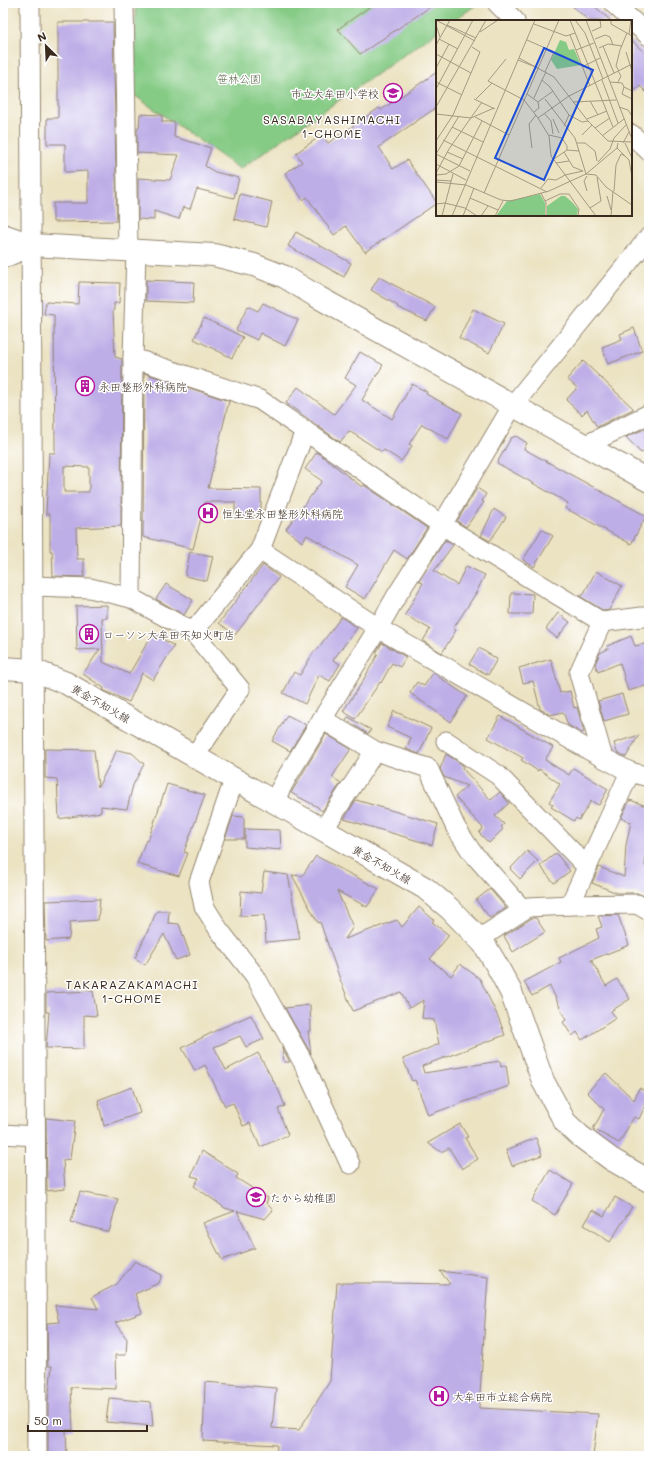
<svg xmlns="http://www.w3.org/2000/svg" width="652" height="1459" font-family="Mali,'Klee One',sans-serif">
<rect width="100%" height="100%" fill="#fff"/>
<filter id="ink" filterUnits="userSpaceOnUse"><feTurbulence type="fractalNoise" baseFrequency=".025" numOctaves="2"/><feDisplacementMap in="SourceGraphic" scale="8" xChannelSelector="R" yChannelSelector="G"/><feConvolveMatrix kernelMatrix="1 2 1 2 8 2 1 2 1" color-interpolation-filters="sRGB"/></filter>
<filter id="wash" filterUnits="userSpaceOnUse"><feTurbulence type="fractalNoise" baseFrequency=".012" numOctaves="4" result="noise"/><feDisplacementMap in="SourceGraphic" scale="16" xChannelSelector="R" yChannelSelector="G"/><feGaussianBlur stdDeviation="0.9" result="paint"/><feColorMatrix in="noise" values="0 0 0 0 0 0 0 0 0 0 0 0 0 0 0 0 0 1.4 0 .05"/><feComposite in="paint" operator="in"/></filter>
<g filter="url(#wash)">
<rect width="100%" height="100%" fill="#ece3c3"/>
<path fill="#85cb85" stroke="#607a52" d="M136,3H479L453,21H437V32L240,169L134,95Z"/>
<g id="blocks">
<g fill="#bdaee7" fill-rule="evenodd">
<path d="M375,3H436L360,54L338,29Z"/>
<path d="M569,3H591L611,21H589Z"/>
<path d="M58,22H113L117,221L53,222V203H88V171L65,172V144H47V118H58Z"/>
<path d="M631,40L649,57V95L640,86L631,94Z"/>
<path d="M437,72V107L379,147L393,169L407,160L437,203L365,252L346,226L334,235L307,197L303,200L285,173L302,162L296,153L322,135L328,143L379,108L381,110Z"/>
<path d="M140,114L162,115V122H175L174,137L211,148L205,166L215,172L239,178L234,198L197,189L190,209L183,207L179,219L154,211V220L138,219V178L170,180L179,155L137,153V128H139Z"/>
<path d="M240,194L272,202L266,227L234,219Z"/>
<path d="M296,232L351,263L344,277L288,246Z"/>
<path d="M379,277L435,307L427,321L397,307L398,306L371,290Z"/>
<path d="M146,280L194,282L193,303L146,301Z"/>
<path d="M79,282L120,283L119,303H114V310H113L115,357L122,359L121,526L76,528L77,559H84V577L53,576L52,551H50V514H46L49,453H55L54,315L44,314L46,302L78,304ZM64,466L89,467V492H64Z"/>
<path d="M263,303L298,320L285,346L260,333L257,340L236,330L248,306L258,311Z"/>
<path d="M473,309L504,324L489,353L459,338Z"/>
<path d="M204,318L243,337L232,358L194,339Z"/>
<path d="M634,328L642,351L608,364L602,347L622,339L620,334Z"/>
<path d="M360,352L383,365L362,400L392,419L412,384L427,392L426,394L462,413L448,439L422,424L409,444L412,446L401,461L384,450L382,452L349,431L340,442L286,403L298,387L334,414L356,385L345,378Z"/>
<path d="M583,361L633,408V409L597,427L587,410L582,415L566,400L577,388L567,379Z"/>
<path d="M144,373L229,401L208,488L261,489V516H235V502H205L193,549L143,537Z"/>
<path d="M649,427V450L641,453L626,437Z"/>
<path d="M516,436L527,443L524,449L646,516L631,544L565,508L568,503L497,463L511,438Z"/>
<path d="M317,452L362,487L364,485L427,528L407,559L394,550L365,599L345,587L358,565L307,535L302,542L286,529L322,481L305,469Z"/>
<path d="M477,488L486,494L482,501L484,502L466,527L457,521Z"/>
<path d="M494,509L506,517L490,541L481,536Z"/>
<path d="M542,529L553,536L534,567L523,560Z"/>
<path d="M445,540L453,545L434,571L457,585L466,566L485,575L476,593L453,629L456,630L442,653L423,641L430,629L405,615L423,583L419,581Z"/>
<path d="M190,552L213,556L207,581L185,576Z"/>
<path d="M263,565L279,577L235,635L219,623Z"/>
<path d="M596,571L622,586L609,610L604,611L578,595H583Z"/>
<path d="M166,584L193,600L184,615L156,599Z"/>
<path d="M511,593L533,594L532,614H510Z"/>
<path d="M107,605V618H102L103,662L129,674L153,633L174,646L153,680L142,673L129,702L103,690L104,688L83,674L100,649L77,650L76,606Z"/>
<path d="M558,613L570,622L557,638L546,629Z"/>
<path d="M341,617L357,628L333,660L340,664L330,681L319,675L305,704L283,693L294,672L300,675L315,650L316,651Z"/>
<path d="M631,636L635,646L649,643V685L628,691L620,663L598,672L595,664L600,653L608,649L607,646Z"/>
<path d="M382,643L406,657L400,667L392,663L381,683L380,682L355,719L343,711L361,684L378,654L376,653Z"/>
<path d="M479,648L497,659L488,675L469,664Z"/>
<path d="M551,659L560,693L570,691L574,708L577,707L584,732L582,733L568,725L563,712L550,715L540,709L533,681L523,683L519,668Z"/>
<path d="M433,673L467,696L451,722L410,693L417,682L424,686Z"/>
<path d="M622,694L628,714L604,721L598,701Z"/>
<path d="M394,711L431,728L419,754L406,749L411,738L387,727Z"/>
<path d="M287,715L306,725L290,751L272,741Z"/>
<path d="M500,716L553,747L545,760L569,775L573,768L608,789L599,805L591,801L579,820L576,818L574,821L551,807L553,805L549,802L560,784L539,769L538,771L521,760L523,758L488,738Z"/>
<path d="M348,717L371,730L368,734L346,720Z"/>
<path d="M326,734L351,749L332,777L341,783L322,811L318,808V807L291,793Z"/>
<path d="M639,735L626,757L617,752L614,743Z"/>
<path d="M45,749L94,750L98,787L117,750L132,753L144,764L133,785L127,809L101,806V812L59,819L57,779L45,778Z"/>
<path d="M446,754L463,765L462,768L491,800L500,792L509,803L495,816L504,824L501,827L503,829L489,843L479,833L483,828L455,797L467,786L444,777L440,769Z"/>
<path d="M167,784L205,795L184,852L188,853L179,876L137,864L146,840L148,841Z"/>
<path d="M356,800L438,824L432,845L344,819Z"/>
<path d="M630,800L649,807V844H647L645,866L649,868V898L637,893H617L592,883L599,867L624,877L626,845L631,822L621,818Z"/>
<path d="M233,816L244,817V839H225Z"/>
<path d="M245,829L280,830L281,850L245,847Z"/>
<path d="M527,851L538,861L520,879L510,869Z"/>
<path d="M556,853L570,871L554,883L540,866Z"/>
<path d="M316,856L379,889L367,907L337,891L353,927L345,939L397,920L402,927L419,907L434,920L432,922L449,935L430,959L451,976L460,964L480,979L499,1019L505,1035L422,1066L424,1073L500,1061L501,1067L506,1065L509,1086L428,1115L415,1080L412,1081L403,1059L439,1044L434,1020L422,1018L424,1000L409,1008L401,992L353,1011L341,982L320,922L318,923L292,875L302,876Z"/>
<path d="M264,872L288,875L300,939L266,942L264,915L240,916L241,891L261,893Z"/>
<path d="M490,889L506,908L490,918L476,900Z"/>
<path d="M100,899L98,920L70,922L69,939L46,941L45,901Z"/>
<path d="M157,911H169L168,923L179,924L190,955L176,960L164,934L145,965L135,958Z"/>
<path d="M618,915L629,945L591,960L606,986L617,979L630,999L611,1011L616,1018L582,1040L577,1032L572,1036L563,1022L566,1020L550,986L532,996L524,982L561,962L559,958L599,938L596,929L602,927L598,916Z"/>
<path d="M532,918H536L545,932L513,952L504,936Z"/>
<path d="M93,991L97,1016L84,1015V1049L46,1048L49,1012H46V993Z"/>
<path d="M310,1005L311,1031H308L311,1054L285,1008Z"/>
<path d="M251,1015L264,1039L246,1047L240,1036L214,1047L226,1070L258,1053L279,1091L285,1106L278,1109L288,1135L260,1147L250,1123L243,1126L233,1103L225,1106L205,1065L195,1071L182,1048L217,1030Z"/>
<path d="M282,1047L290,1062H284Z"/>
<path d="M606,1073L634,1100L639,1088L649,1093V1097L639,1119L634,1117L619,1143L593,1129L604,1109L587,1092Z"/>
<path d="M132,1087L140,1113L104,1126L98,1100Z"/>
<path d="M46,1118L75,1121L70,1159L63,1160L65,1189L47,1191Z"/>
<path d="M460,1124L468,1137L465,1138L478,1159L462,1169L449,1148L441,1152L428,1143Z"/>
<path d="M536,1138L542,1155L512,1166L506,1150Z"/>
<path d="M202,1151L238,1174L236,1178L268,1198L266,1203L273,1210L265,1219L237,1211L255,1248L222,1260L203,1223L235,1211L225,1208L194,1186L199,1178L191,1176Z"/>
<path d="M550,1170L573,1184L555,1215L532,1201Z"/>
<path d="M80,1192L118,1199L109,1232L71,1222Z"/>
<path d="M615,1197L632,1207L610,1242L584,1225L593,1210L604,1216Z"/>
<path d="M135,1261L162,1275L159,1283L135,1294L142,1313L115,1323L127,1339L126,1355H115L116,1389L71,1387L73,1430H66L67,1456H48V1401L52,1366H48L47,1323L59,1322L55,1305L98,1309L92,1297L117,1284Z"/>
<path d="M440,1271L488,1277L479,1408L598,1414L593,1456H276L277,1445L203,1441L205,1382L276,1388L272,1428L299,1430L330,1381L337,1283H390L450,1284Z"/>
<path d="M109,1398L151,1402L153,1426L106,1422Z"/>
</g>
</g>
</g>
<g filter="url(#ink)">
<use href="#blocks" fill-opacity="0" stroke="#948670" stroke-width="1"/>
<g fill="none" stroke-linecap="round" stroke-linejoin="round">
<defs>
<g id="minor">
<path d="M30,3L37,1456"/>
<path d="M124,3L128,251"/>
<path d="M497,3L515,21"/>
<path d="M613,3L649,36"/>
<path d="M631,134L649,151"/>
<path d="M136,251L133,358L260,400L442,525L602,622L642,617H649"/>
<path d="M586,445L649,414"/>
<path d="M260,550L378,628L587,749L630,772L649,777"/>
<path d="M33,586L90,588L131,598L193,632L240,689L194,757"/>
<path d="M131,598L133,358"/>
<path d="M602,622L579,673L603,758"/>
<path d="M193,632L260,550L305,431"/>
<path d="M322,719L375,751L428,768L456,828L471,851L523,910"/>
<path d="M446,741L498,775L587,867"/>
<path d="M234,780L199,882L204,906L219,930L255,976L303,1062L350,1164"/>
<path d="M274,801L288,775L378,628L397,595L442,525L513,405L649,237"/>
<path d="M323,830L375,751"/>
<path d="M570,905L630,772"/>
<path d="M479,939L528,907L570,905L637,904L649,911"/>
<path d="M3,1134L35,1136"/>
</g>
<g id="tertiary">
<path d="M3,235L31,245L214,255L254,265L285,277L316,296L649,481"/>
<path d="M3,257L31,245"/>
</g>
<path id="secondary" d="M3,668L33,670L66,683L425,888L450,909L484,944L496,964L511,992L543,1081L565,1122L580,1136L611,1159L649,1181"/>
</defs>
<use href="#minor" stroke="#948670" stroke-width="21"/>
<use href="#tertiary" stroke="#948670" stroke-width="24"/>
<use href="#secondary" stroke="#948670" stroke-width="24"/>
<use href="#minor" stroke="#fff" stroke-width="19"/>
<use href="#tertiary" stroke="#fff" stroke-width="22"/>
<use href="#secondary" stroke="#fff" stroke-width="22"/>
</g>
</g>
<defs>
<symbol id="school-ring" viewBox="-11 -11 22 22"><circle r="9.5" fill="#fff" stroke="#b5179e" stroke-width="1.5"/><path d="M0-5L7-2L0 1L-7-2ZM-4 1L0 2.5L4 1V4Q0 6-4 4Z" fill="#b5179e"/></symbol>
<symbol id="building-ring" viewBox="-11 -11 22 22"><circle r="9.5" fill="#fff" stroke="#b5179e" stroke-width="1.5"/><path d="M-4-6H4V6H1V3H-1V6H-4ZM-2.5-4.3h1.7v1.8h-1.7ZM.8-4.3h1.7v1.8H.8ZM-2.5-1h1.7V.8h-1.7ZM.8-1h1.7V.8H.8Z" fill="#b5179e"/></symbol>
<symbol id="hospital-ring" viewBox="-11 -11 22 22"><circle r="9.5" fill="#fff" stroke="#b5179e" stroke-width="1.5"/><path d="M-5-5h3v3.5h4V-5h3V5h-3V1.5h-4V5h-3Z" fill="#b5179e"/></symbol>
</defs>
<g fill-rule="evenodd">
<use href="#school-ring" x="382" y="82" width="22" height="22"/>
<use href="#building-ring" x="74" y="375" width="22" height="22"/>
<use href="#hospital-ring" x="197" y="502" width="22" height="22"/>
<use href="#building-ring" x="78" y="623" width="22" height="22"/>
<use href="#school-ring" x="245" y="1186" width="22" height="22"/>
<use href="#hospital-ring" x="428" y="1385" width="22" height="22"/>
</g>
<g text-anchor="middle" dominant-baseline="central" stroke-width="3" stroke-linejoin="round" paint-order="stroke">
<g font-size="11" fill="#556242" stroke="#fff">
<text x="239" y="78">笹林公園</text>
</g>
<g font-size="11" fill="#3b2a1e" stroke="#fff" text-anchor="start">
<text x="379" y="93" text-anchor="end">市立大牟田小学校</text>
<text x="99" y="386">永田整形外科病院</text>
<text x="222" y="513">恒生堂永田整形外科病院</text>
<text x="103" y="634">ローソン大牟田不知火町店</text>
<text x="270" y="1197">たから幼稚園</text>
<text x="453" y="1396">大牟田市立総合病院</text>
</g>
<g font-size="11" fill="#3b2a1e" stroke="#fff">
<text transform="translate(101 703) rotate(30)">黄金不知火線</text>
<text transform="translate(382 864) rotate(30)">黄金不知火線</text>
</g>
<g font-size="12" letter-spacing="1" fill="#3b2a1e" stroke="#fff">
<text x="332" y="119">SASABAYASHIMACHI<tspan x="332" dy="14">1-CHOME</tspan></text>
<text x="132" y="984">TAKARAZAKAMACHI<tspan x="132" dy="14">1-CHOME</tspan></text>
</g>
</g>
<g transform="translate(436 20)">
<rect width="196" height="196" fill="#ece3c3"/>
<path d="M124,20L130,22L133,30L138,29L145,45L121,49L115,40ZM104,174L109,183V196H60L71,181ZM125,176H129L136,182L142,189L141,196H111V186Z" fill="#85cb85"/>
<path fill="none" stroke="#a59981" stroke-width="1" d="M0,0L39,21M134,0L177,107M139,0L149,13L167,59M150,0L196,119M175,0V4L196,16M98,4L130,16L139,13M0,5L4,17M11,5L40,18M156,11L165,7L164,0M44,12L62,0M193,14L195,0M134,15L154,66M3,19L22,29M159,19L169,15L174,17L177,25M91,20L118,32L109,52M0,25L14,0M167,26L178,53M163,28L172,24L186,26M140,30L158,23M190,32L196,51M0,34L35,53M83,38L118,57L152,101L172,121L196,122M82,40L102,48M146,47L164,38M0,48L13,24M182,51L185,56L182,62M183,51L180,46L184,30L191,13M110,52L106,60L114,67L133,95L146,102L152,101M166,60L182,103M0,62L26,75M174,62L186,63L188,67L196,71M188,67L186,74L196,79M0,69L37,0M67,69L52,61L70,39M67,69L88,80L102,98L113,116L115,136L160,196M91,74L102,82L103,88L98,92M98,78L106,60M38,79L59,89M40,79L56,63M109,79L139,118L150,154M154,81L162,95M102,82L117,71M137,82L180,80M0,87L50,0M183,87L192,90L196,96M108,93L115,101L117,114M0,94L35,98L58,88M39,97L73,115M102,98L133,76L196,44M117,99L123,113M151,99L171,91M128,106L133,95M16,107L47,122M159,108L174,98M113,115L126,118L131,126V130L118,139M146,115L156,105M166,116L188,99M7,120L111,172M0,121L17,95L44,32L36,27M141,123H149L159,131L161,141M187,123L193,112M189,123L196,138M96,128L93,104L100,95M181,128L193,140L196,157M131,130L143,131M11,132L27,139M128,132L137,147L147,151M0,134L23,96M0,134L34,151M162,142L174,129L178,118L190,105M120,143L133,141M0,144L30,160M0,153L13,129L46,82M150,154L160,155L170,167L196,185M0,155L10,154L23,146L46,101M0,160L15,161M0,162L30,165L65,180L75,181L113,171L150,154L181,128L182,123M105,168L112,159L120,160L129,155L147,151M151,171L148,161L151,156M178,171L180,145L185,134L189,136M48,173L123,0M105,173L110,183V196M171,176L175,190M34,178L62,190M109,181L124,174H133L143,189L142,196M0,184L9,183L29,188L41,196M154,188L165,181L161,157M6,196L17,154M16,196L99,0M27,196L38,168M45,196L52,186M59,196L67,181M175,196L177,171"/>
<path fill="#1d4ed8" fill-opacity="0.15" stroke="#1d4ed8" stroke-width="2" d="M108,28L157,50L108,160L59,138Z"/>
<rect width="196" height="196" fill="none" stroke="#3b2a1e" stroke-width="2"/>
</g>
<rect width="652" height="1459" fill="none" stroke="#fff" stroke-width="16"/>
<g transform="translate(46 46) rotate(336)" stroke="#ffffff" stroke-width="3" paint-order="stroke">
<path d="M0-3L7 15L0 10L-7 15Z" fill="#3b2a1e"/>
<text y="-6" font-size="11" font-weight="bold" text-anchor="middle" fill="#3b2a1e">N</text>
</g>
<path d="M28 1425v6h119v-6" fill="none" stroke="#3b2a1e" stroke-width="2"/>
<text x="34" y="1425" font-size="12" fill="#3b2a1e" stroke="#ffffff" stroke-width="3" paint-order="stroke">50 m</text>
</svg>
